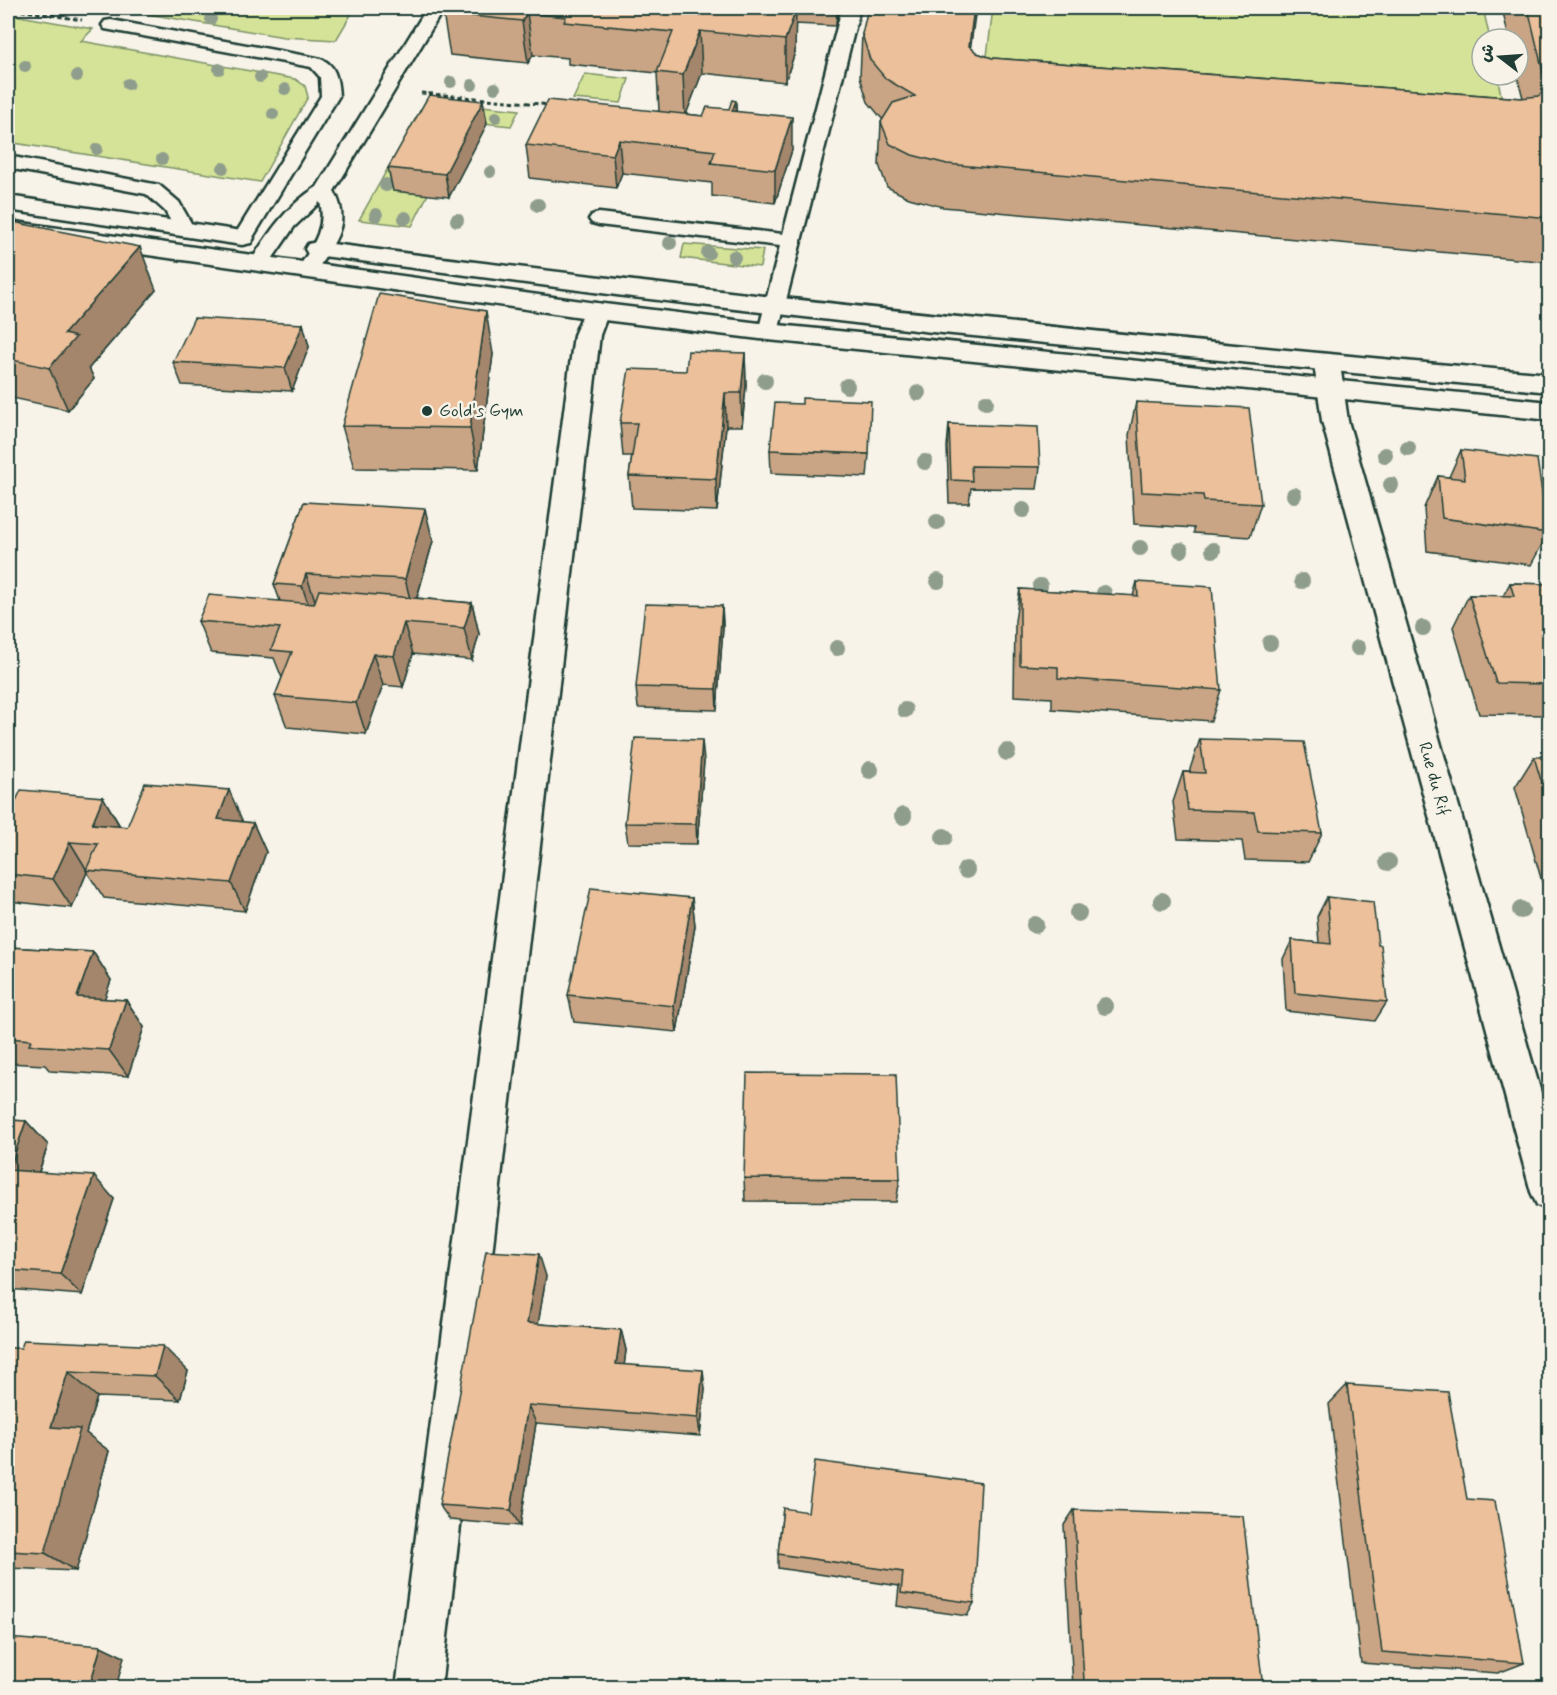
<svg xmlns="http://www.w3.org/2000/svg" width="1557" height="1695" font-family="Mynerve,'Playpen Sans Arabic',sans-serif">
<rect width="100%" height="100%" fill="#f7f3e8"/>
<filter id="ink" filterUnits="userSpaceOnUse"><feTurbulence type="fractalNoise" baseFrequency=".0167" numOctaves="2"/><feDisplacementMap in="SourceGraphic" scale="12" xChannelSelector="R" yChannelSelector="G"/><feConvolveMatrix kernelMatrix="1 2 1 2 8 2 1 2 1" color-interpolation-filters="sRGB"/></filter>
<g filter="url(#ink)">
<g fill="#d4e397" stroke="#7a9066" stroke-width="1.5">
<path d="M45,8H355L336,40L284,37L112,8L66,14L43,9Z"/>
<path d="M993,8H1483L1490,39H1482V75H1497L1508,129L983,88Z"/>
<path d="M14,15L93,29L81,41L295,79L305,86L308,97L260,182L8,142V22Z"/>
<path d="M585,74L629,79L621,103L573,99Z"/>
<path d="M426,100L519,110L511,126L433,118L393,190L428,194L412,226L359,220Z"/>
<path d="M684,244L763,250L760,267L681,258Z"/>
</g>
<g fill="none" stroke-linecap="round" stroke-linejoin="round">
<defs>
<g id="lane">
<path d="M427,8H444L334,191C352,224 334,242 317,270L314,274L307,276L300,274L297,270C311,248 327,229 320,202L294,227L266,268L259,270L252,268L249,264C268,234 286,206 317,187Z"/>
<path d="M842,8H860L778,332L775,337L768,339L761,337L758,332L780,246L599,225L592,223L589,219L592,215L599,213L783,234Z"/>
<path d="M111,20L317,58C336,62 338,80 339,96L250,242H236L233,238L321,96L320,77L311,67L105,29L102,25L105,21Z"/>
<path d="M8,156L159,185L179,202L195,230L192,234H178L165,211L146,194L8,168Z"/>
</g>
<g id="street">
<path d="M596,303L605,305L609,311L600,335L441,1688H396L574,335L587,305Z"/>
<path d="M1327,356L1336,358L1340,364L1348,421L1550,1124V1210L1537,1205L1531,1192L1322,421L1314,364L1318,358Z"/>
</g>
<g id="secondary">
<path d="M8,196L242,231L251,233L254,238L251,243L242,245L8,210Z"/>
<path d="M8,221L596,303L768,324L1550,402V420L768,340L596,319L8,235Z"/>
<path d="M317,242C727,295 1138,338 1550,374V392L932,332L624,296L308,254L305,249L308,244Z"/>
</g>
</defs>
<use href="#lane" stroke="#1f3d34" stroke-width="5"/>
<use href="#street" stroke="#1f3d34" stroke-width="5"/>
<use href="#secondary" stroke="#1f3d34" stroke-width="5"/>
<g stroke="#1f3d34" stroke-width="3" stroke-dasharray="4.5 3" stroke-linecap="butt">
<path d="M8,13L12,9L82,20"/>
<path d="M421,93L551,105"/>
</g>
<use href="#lane" fill="#f7f3e8" fill-rule="evenodd"/>
<use href="#street" fill="#f7f3e8" fill-rule="evenodd"/>
<use href="#secondary" fill="#f7f3e8" fill-rule="evenodd"/>
</g>
<g fill="#8f9d8d">
<circle cx="211" cy="19" r="6"/>
<circle cx="25" cy="66" r="6"/>
<circle cx="219" cy="69" r="6"/>
<circle cx="77" cy="76" r="6"/>
<circle cx="260" cy="77" r="6"/>
<circle cx="451" cy="82" r="6"/>
<circle cx="128" cy="84" r="6"/>
<circle cx="472" cy="85" r="6"/>
<circle cx="495" cy="88" r="6"/>
<circle cx="285" cy="89" r="6"/>
<circle cx="273" cy="114" r="6"/>
<circle cx="496" cy="117" r="6"/>
<circle cx="97" cy="149" r="6"/>
<circle cx="162" cy="159" r="6"/>
<circle cx="223" cy="168" r="6"/>
<circle cx="490" cy="172" r="6"/>
<circle cx="386" cy="185" r="7"/>
<circle cx="538" cy="205" r="7"/>
<circle cx="376" cy="215" r="7"/>
<circle cx="405" cy="218" r="7"/>
<circle cx="457" cy="220" r="7"/>
<circle cx="670" cy="243" r="7"/>
<circle cx="708" cy="253" r="7"/>
<circle cx="734" cy="257" r="7"/>
<circle cx="765" cy="381" r="8"/>
<circle cx="847" cy="386" r="8"/>
<circle cx="918" cy="393" r="8"/>
<circle cx="986" cy="402" r="8"/>
<circle cx="1408" cy="448" r="8"/>
<circle cx="1385" cy="455" r="8"/>
<circle cx="925" cy="462" r="8"/>
<circle cx="1391" cy="485" r="8"/>
<circle cx="1294" cy="495" r="8"/>
<circle cx="1023" cy="510" r="8"/>
<circle cx="937" cy="522" r="8"/>
<circle cx="1140" cy="548" r="8"/>
<circle cx="1181" cy="550" r="8"/>
<circle cx="1213" cy="550" r="8"/>
<circle cx="938" cy="581" r="8"/>
<circle cx="1302" cy="581" r="8"/>
<circle cx="1040" cy="586" r="8"/>
<circle cx="1104" cy="593" r="8"/>
<circle cx="1423" cy="628" r="8"/>
<circle cx="1270" cy="643" r="8"/>
<circle cx="837" cy="648" r="8"/>
<circle cx="1358" cy="648" r="8"/>
<circle cx="905" cy="710" r="8"/>
<circle cx="1007" cy="752" r="9"/>
<circle cx="870" cy="770" r="9"/>
<circle cx="903" cy="816" r="9"/>
<circle cx="944" cy="837" r="9"/>
<circle cx="1388" cy="862" r="9"/>
<circle cx="966" cy="870" r="9"/>
<circle cx="1162" cy="901" r="9"/>
<circle cx="1521" cy="910" r="9"/>
<circle cx="1078" cy="913" r="9"/>
<circle cx="1035" cy="925" r="9"/>
<circle cx="1105" cy="1006" r="9"/>
</g>
<g fill="#caa585" stroke="#1f3d34" stroke-width="1.5">
<path d="M446,8H838L836,26L795,24V52L785,82L702,73L686,114L703,116L736,111L792,150L775,203L712,196V183L622,173L616,188L530,178L526,145L659,111L657,73L568,64V58L533,55L528,63L450,55L443,13Z"/>
<path d="M1502,8H1550V262L943,207L909,198L887,187L879,165L881,122L883,120L868,102L860,77L862,34L970,47L977,53L992,58L1523,98L1517,75L1518,39H1509Z"/>
<path d="M483,101L487,124L449,197L393,191L388,168Z"/>
<path d="M8,221L156,290L89,368L94,379L68,410L8,397Z"/>
<path d="M303,324L309,347L292,391L182,385L173,362Z"/>
<path d="M745,353L746,386L742,426H726L717,511L632,508L629,476L632,456H623L620,423L686,371Z"/>
<path d="M493,354L478,470L354,468L342,426Z"/>
<path d="M1136,402L1261,504L1250,537L1194,533V528L1134,524L1129,435Z"/>
<path d="M949,424L1040,467L1037,489L971,488L969,503H949L947,447Z"/>
<path d="M770,450L869,454L867,477L771,473Z"/>
<path d="M1461,450L1548,533L1531,565L1427,551L1424,508L1438,476L1449,477Z"/>
<path d="M304,502L433,541L417,598L472,603L479,634L472,660L413,654L403,687L383,685L366,734L287,727L275,696L282,678L274,658L211,653L198,621L280,601L274,584Z"/>
<path d="M1137,582L1221,690L1211,721L1052,709V698L1014,696L1015,621L1020,589L1133,596Z"/>
<path d="M1510,583L1550,584V711L1547,715L1479,714L1453,627L1469,595L1503,596Z"/>
<path d="M722,606L723,627L717,710L638,708L636,687Z"/>
<path d="M1200,739L1322,833L1308,862L1245,860L1242,841L1178,839L1173,802L1183,772H1190V769Z"/>
<path d="M1534,757H1550V910L1515,787Z"/>
<path d="M704,761L697,844L628,843L625,823Z"/>
<path d="M103,797L120,826L127,827L242,820V822L253,823L266,852L245,911L104,898L87,872L72,908L8,901V818Z"/>
<path d="M1327,897L1378,945L1387,1002L1375,1021L1286,1011L1283,959L1292,940L1319,943L1317,917Z"/>
<path d="M692,898L695,926L677,1032L574,1022L568,995Z"/>
<path d="M8,947L93,952L111,980L104,999L126,1000L144,1027L128,1076L50,1071L45,1065L8,1063Z"/>
<path d="M8,1120L26,1121L48,1145L39,1172L114,1199L82,1295L8,1289Z"/>
<path d="M744,1178L900,1179L896,1202L745,1201Z"/>
<path d="M546,1276L538,1324L621,1330L626,1350L624,1365L705,1389L700,1436L536,1423L520,1526L450,1520L439,1505Z"/>
<path d="M8,1348L188,1371L180,1400L97,1397L86,1433L109,1451L76,1571L8,1568Z"/>
<path d="M1347,1385L1467,1499L1524,1663L1498,1673L1361,1663L1329,1404Z"/>
<path d="M783,1508L974,1603L967,1616L897,1606L899,1586L778,1568V1554Z"/>
<path d="M1074,1510L1263,1688H1073L1064,1525Z"/>
</g>
<g fill="#a4866c" stroke="#1f3d34" stroke-width="1.5">
<path d="M837,8H838L836,26Z"/>
<path d="M974,8H976L965,88L969,46Z"/>
<path d="M796,10L795,52L785,82V40Z"/>
<path d="M527,13L533,55L528,63L522,21Z"/>
<path d="M700,31L702,73L685,117L683,75Z"/>
<path d="M483,101L487,124L449,197L445,174Z"/>
<path d="M736,101L737,134L732,111Z"/>
<path d="M792,117V150L775,203V170Z"/>
<path d="M619,140L622,173L616,188L613,155Z"/>
<path d="M140,247L156,290L89,368L94,379L68,410L49,368L64,334Z"/>
<path d="M486,311L493,354L478,470L470,428Z"/>
<path d="M303,324L309,347L292,391L285,368Z"/>
<path d="M745,353L746,386L742,426L741,393Z"/>
<path d="M725,393L726,426L717,511L716,479Z"/>
<path d="M425,509L433,541L413,611L405,579Z"/>
<path d="M306,574L317,606L313,618L302,586Z"/>
<path d="M472,603L479,634L472,660L464,628Z"/>
<path d="M722,606L723,627L717,710L716,689Z"/>
<path d="M404,623L413,654L403,687L394,656Z"/>
<path d="M373,654L383,685L366,734L356,703Z"/>
<path d="M702,740L704,761L697,844L696,824Z"/>
<path d="M229,790L242,820L232,849L218,819Z"/>
<path d="M103,797L120,827L92,824Z"/>
<path d="M253,823L266,852L245,911L231,883Z"/>
<path d="M70,842L87,870H86L87,872L72,908L53,879Z"/>
<path d="M692,898L695,926L677,1032L674,1006Z"/>
<path d="M93,952L111,980L96,1024L77,997Z"/>
<path d="M126,1000L144,1027L128,1076L109,1050Z"/>
<path d="M26,1121L48,1145L31,1194L9,1170Z"/>
<path d="M94,1176L114,1199L82,1295L60,1274Z"/>
<path d="M539,1254L546,1276L535,1344L527,1323Z"/>
<path d="M621,1330L626,1350L622,1384L616,1364Z"/>
<path d="M163,1346L188,1371L180,1400L155,1376Z"/>
<path d="M703,1370L705,1389L700,1436L698,1418Z"/>
<path d="M68,1372L97,1397L86,1433L109,1451L76,1571L45,1553L51,1427Z"/>
<path d="M528,1405L536,1423L520,1526L511,1510Z"/>
<path d="M101,1646L124,1657L116,1688H89Z"/>
</g>
<g fill="#ebc09b" stroke="#1f3d34" stroke-width="1.5">
<path d="M446,8H775L796,10L785,40L700,31L683,75L657,72L673,32L564,22L566,17L527,13L522,21L443,13Z"/>
<path d="M868,8H974L969,46L977,53L992,58L1521,98L1538,96L1547,89L1528,8H1550V218L947,164L912,155L890,144L881,122L893,103L915,96L886,79L870,60L862,34Z"/>
<path d="M429,95L483,101L445,174L388,168Z"/>
<path d="M548,100L703,116L707,107L729,109L732,100L736,101L732,111L792,117L775,170L711,163L715,151L619,140L613,155L526,145Z"/>
<path d="M8,221L140,247L64,334L76,337L49,368L8,359Z"/>
<path d="M379,294L486,311L470,428L342,426Z"/>
<path d="M194,318L303,324L285,368L173,362Z"/>
<path d="M688,351L745,353L741,393H725L716,479L629,476L637,423H620L629,369L686,371Z"/>
<path d="M802,398L871,401L869,454L770,450L775,403L802,404Z"/>
<path d="M1136,402L1249,408L1261,504L1204,501L1203,495L1142,492Z"/>
<path d="M949,424L1038,427L1040,467L971,466L972,481L951,480Z"/>
<path d="M1461,450L1537,459L1548,533L1442,518L1438,476L1465,479Z"/>
<path d="M304,502L425,509L405,579L306,574L302,586L274,584Z"/>
<path d="M1137,582L1212,587L1221,690L1058,678V667L1020,665V589L1138,596Z"/>
<path d="M1510,583L1550,584V684L1496,683L1469,595L1514,596Z"/>
<path d="M319,590L472,603L464,628L404,623L394,656L373,654L356,703L275,696L292,652L271,650L280,628L198,621L209,595L314,604Z"/>
<path d="M645,604L722,606L716,689L636,687Z"/>
<path d="M635,738L702,740L696,824L625,823Z"/>
<path d="M1200,739L1304,742L1322,833L1258,831L1254,812L1188,810L1183,772L1205,773Z"/>
<path d="M1534,757H1550V810Z"/>
<path d="M145,783L229,790L218,819L253,823L231,883L86,870L98,844L70,842L53,879L8,874V818L21,790L103,797L92,824L127,827Z"/>
<path d="M591,888L692,898L674,1006L568,995Z"/>
<path d="M1327,897L1373,902L1378,945H1381L1387,1002L1295,993L1292,940L1331,944Z"/>
<path d="M8,947L93,952L77,997L126,1000L109,1050L29,1045L31,1040L8,1038Z"/>
<path d="M747,1073L896,1074L900,1179L744,1178Z"/>
<path d="M8,1120L26,1121L9,1170L94,1176L60,1274L8,1270Z"/>
<path d="M486,1251L539,1254L527,1323L621,1330L616,1364L703,1370L698,1418L528,1405L511,1510L439,1505Z"/>
<path d="M24,1340L163,1346L155,1376L68,1372L51,1427L80,1429L45,1553L8,1551V1348H21Z"/>
<path d="M1347,1385L1448,1392L1467,1499L1495,1501L1524,1663L1382,1652Z"/>
<path d="M815,1461L981,1483L974,1603L901,1593L903,1572L778,1554L783,1508L808,1512Z"/>
<path d="M1074,1510L1243,1516L1263,1688L1084,1681Z"/>
<path d="M8,1638L101,1646L89,1688H8Z"/>
</g>
</g>
<circle fill="#1f3d34" stroke="#f7f3e8" stroke-width="2" cx="427" cy="411" r="6"/>
<g text-anchor="middle" dominant-baseline="central" stroke-width="5" stroke-linejoin="round" paint-order="stroke">
<g font-size="18" fill="#1f3d34" stroke="#f7f3e8" text-anchor="start">
<text x="439" y="411">Gold's Gym</text>
</g>
<g font-size="18" fill="#1f3d34" stroke="#f7f3e8">
<text transform="translate(1434 779) rotate(74)">Rue du Rif</text>
</g>
</g>
<rect width="1557" height="1695" fill="none" stroke="#f7f3e8" stroke-width="30"/>
<rect x="15" y="15" width="1527" height="1665" fill="none" stroke="#1f3d34" stroke-width="2" filter="url(#ink)"/>
<g transform="translate(1500 57) rotate(287)"><circle r="28" fill="#f7f3e8" stroke="#a1aaa0" stroke-width="1.5"/>
<path d="M0-4.5L10 22L0 15L-10 22Z" fill="#1f3d34"/>
<text y="-9" font-size="16" font-weight="bold" text-anchor="middle" fill="#1f3d34">ش</text>
</g>
</svg>
